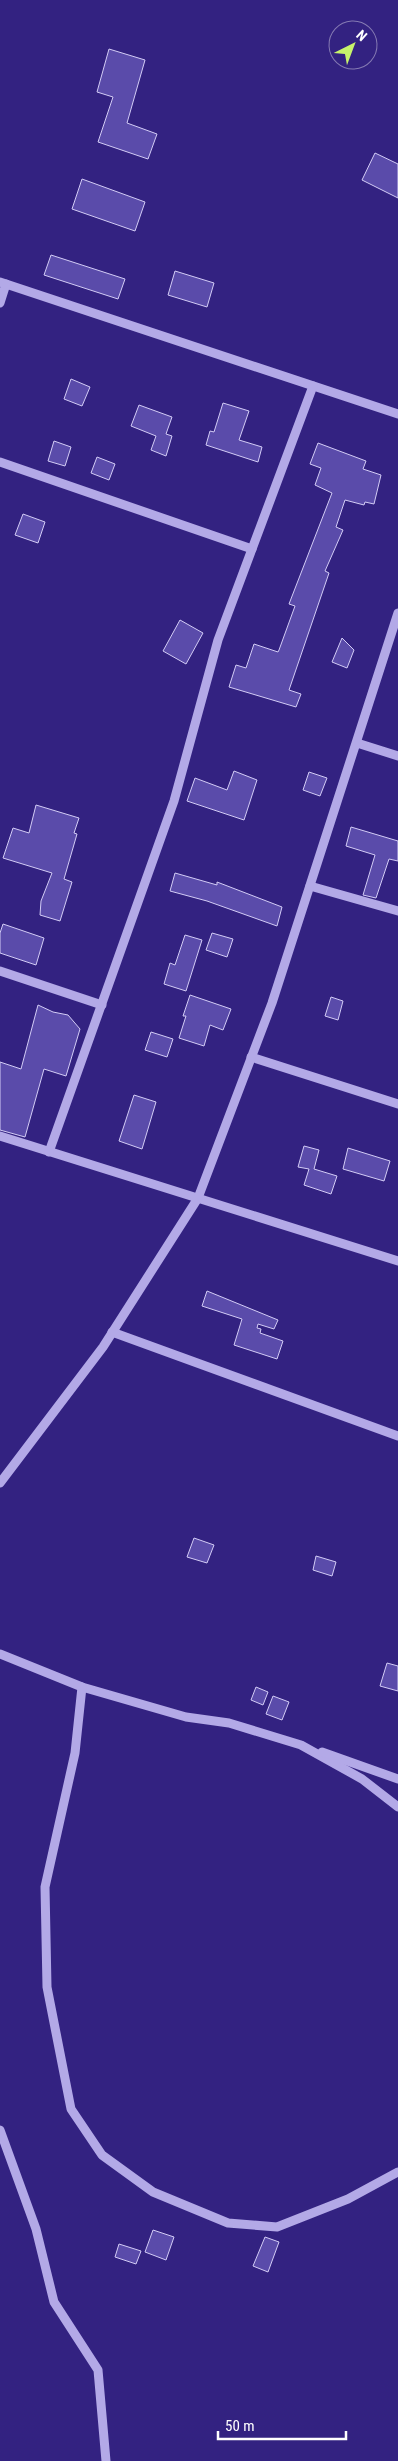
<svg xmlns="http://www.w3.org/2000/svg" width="398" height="2461" font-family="'Roboto Condensed',sans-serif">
<rect width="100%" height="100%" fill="#332281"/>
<g fill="#5a4baa" stroke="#d3ccf6">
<path d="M109,49L145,60L127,123L157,134L148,159L98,142L113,97L97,92Z"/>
<path d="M375,153L398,164V198L362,180Z"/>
<path d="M82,179L145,202L135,231L72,209Z"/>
<path d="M51,255L125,279L118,299L44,275Z"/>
<path d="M175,271L214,283L207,307L168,295Z"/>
<path d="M71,379L90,387L82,406L64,399Z"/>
<path d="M223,403L249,411L239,440L262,447L258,462L206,445L210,431L214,432Z"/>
<path d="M139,405L172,417L166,434L172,436L166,456L151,450L156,436L131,426Z"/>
<path d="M54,441L71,447L65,466L48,461Z"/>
<path d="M318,443L366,461L363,469L381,475L374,504L365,502L364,505L345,500L336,527L343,530L325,571L329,573L289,690L301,694L296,707L229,687L236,665L246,668L254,644L278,652L279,650L295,606L289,604L332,493L315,485L321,468L310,464Z"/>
<path d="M97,457L115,464L109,480L91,473Z"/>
<path d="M23,514L45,522L38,543L15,535Z"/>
<path d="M180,620L203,633L186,664L163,651Z"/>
<path d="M342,638L354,650L347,668L332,662Z"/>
<path d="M234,771L257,780L244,820L187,801L195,778L227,790Z"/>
<path d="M309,772L327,778L320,796L303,790Z"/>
<path d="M36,805L79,818L74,833L77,834L64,879L72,882L60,921L40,915L41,901L52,873L3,858L13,828L29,833Z"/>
<path d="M351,827L398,841V861L389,859L376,898L363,895L375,855L346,846Z"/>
<path d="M175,873L217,885V882L282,907L277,926L207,901L170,891Z"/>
<path d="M3,924L44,938L36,965L0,953V933Z"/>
<path d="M212,933L233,939L227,957L206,950Z"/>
<path d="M185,935L202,940L186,991L164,984L170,963L175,965Z"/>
<path d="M190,995L231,1009L223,1030L210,1025L204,1046L179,1038L186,1016H183Z"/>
<path d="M331,997L343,1001L338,1020L325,1016Z"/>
<path d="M38,1005L53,1012L68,1015L80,1029L66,1076L44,1069L25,1137L0,1130V1062L21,1069Z"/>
<path d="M151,1032L173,1039L167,1057L145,1050Z"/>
<path d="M134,1095L156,1102L142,1149L119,1141Z"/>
<path d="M304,1146L319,1150L314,1169L337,1176L331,1194L304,1185L309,1169L298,1167Z"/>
<path d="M348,1148L390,1161L384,1181L343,1169Z"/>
<path d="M207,1291L278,1320L274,1329L258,1324L257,1328L261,1329L260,1333L283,1341L277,1359L234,1345L242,1319L202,1306Z"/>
<path d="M194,1538L214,1545L207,1563L187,1557Z"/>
<path d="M316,1556L336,1562L332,1576L313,1570Z"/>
<path d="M387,1663L398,1666V1691L380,1686Z"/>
<path d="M256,1687L268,1692L263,1705L251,1700Z"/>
<path d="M273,1696L289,1702L282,1720L266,1714Z"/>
<path d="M153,2230L174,2237L166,2260L145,2252Z"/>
<path d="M265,2237L279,2242L268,2272L253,2266Z"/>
<path d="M119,2244L141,2251L136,2264L115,2257Z"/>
</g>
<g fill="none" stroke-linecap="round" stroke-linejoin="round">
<g stroke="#b3a9e7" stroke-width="9">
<path d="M0,282L398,414"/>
<path d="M0,303L6,284"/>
<path d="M0,462L252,549"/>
<path d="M357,743L398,756"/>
<path d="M310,886L398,911"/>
<path d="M0,971L102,1005"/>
<path d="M251,1057L398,1104"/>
<path d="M0,1136L398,1261"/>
<path d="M49,1152L174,801L218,640L313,386"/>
<path d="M112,1332L398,1436"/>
<path d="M0,1483L103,1347L198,1198L272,1003L398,613"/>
<path d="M0,1654L82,1687L186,1717L229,1723L301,1745L362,1779L398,1807"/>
<path d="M82,1687L75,1753L45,1887L47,1987L71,2109L102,2155L153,2192L228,2223L277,2227L348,2199L398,2172"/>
<path d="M322,1752L398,1779"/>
<path d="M0,2130L36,2229L54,2302L98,2370L106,2461"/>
</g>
</g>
<g transform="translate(353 45) rotate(42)"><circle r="24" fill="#332281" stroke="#857ab3"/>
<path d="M0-4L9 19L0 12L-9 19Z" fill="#c7f36b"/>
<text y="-8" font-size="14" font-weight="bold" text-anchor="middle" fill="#ffffff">N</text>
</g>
<path d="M218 2431v8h128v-8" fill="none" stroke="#ffffff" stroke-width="2.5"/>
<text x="225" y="2431" font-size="15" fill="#ffffff" stroke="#332281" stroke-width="4" paint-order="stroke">50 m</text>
</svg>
